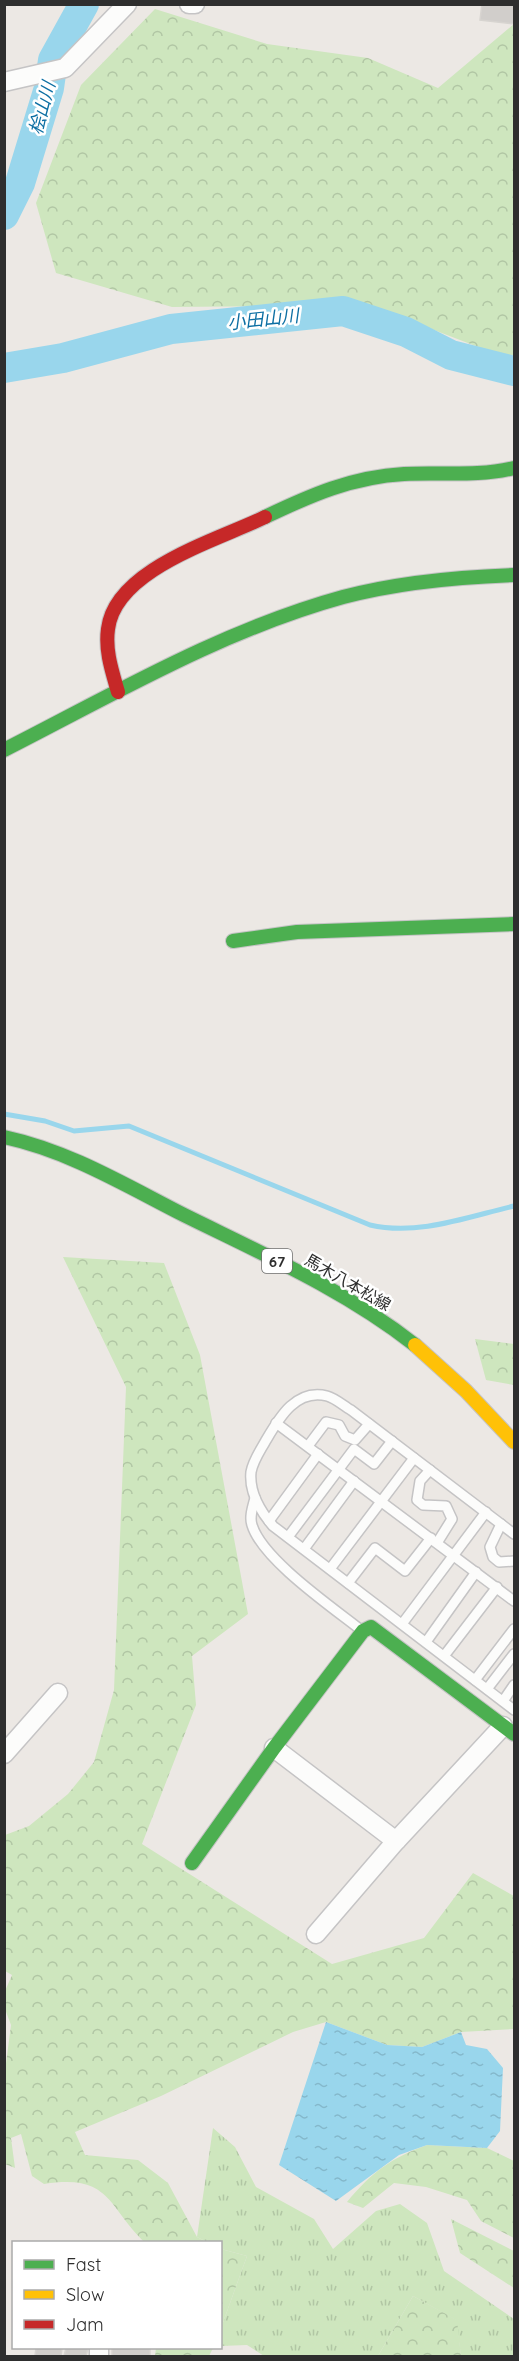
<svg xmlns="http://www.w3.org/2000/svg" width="519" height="2361" font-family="Quicksand,'Noto Sans JP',sans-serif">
<defs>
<pattern id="grass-tufts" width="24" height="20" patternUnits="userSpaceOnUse" patternTransform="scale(1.5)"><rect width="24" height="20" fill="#cee6be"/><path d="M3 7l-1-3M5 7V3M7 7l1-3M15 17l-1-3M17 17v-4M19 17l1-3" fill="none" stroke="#b1c6a4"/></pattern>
<pattern id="forest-crowns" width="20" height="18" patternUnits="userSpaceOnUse" patternTransform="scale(1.5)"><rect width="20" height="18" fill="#cee6be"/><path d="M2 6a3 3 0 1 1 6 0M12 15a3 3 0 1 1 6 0" fill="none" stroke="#b1c6a4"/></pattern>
<pattern id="water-ripples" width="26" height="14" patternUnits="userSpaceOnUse" patternTransform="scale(1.5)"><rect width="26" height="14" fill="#99d6ec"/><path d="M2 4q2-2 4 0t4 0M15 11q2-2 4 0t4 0" fill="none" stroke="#84b8cb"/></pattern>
</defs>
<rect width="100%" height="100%" fill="#ece8e4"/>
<path fill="url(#grass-tufts)" d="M213,2128L235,2147L256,2187L314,2219L333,2249L376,2211L400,2204L427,2223L444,2271L514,2319V2356H461L456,2320L413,2296L378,2356H264L247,2345L221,2346V2328L247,2256L221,2249L220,2242H207L197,2237Z"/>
<g fill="url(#forest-crowns)">
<path d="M155,9L267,44L368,58L438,88L514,24V355H499L369,305L172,307L56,273L36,203L81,85Z"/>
<path d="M63,1257L164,1263L200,1355L248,1614L192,1656L196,1705L142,1844L332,1964L424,1938L473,1873L514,1896V2029L461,2032L422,2047L387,2045L326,2022L293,2032L161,2096L75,2132L85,2155L138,2160L168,2183L197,2237L207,2242H144C106,2204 110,2174 44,2184L32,2176L21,2134L11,2138L15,2168L5,2164L4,2079L11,2025L5,2009V1991L12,1975L5,1971V1835L29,1826L68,1794L94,1762L114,1690L126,1387Z"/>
<path d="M475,1339L514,1344V1385L486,1380Z"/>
<path d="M427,2145L487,2148L514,2161V2238L481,2221L467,2200L426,2187L394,2183L363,2208L347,2202C372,2172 391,2158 427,2145Z"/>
<path d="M451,2219L514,2251V2288L460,2253Z"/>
<path d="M221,2249L247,2256L221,2328Z"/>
<path d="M413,2296L457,2320L461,2356H378Z"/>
<path d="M156,2348H213L209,2356H155Z"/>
</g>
<path fill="url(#water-ripples)" d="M326,2022L387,2045L422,2047L461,2032L466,2045L487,2049L503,2068L500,2131L487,2148L427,2145L399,2155L336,2201L279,2165Z"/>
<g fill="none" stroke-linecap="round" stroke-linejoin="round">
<path stroke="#99d6ec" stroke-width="5" d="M4,1114L45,1121L74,1131L129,1126L370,1225C418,1236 467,1217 514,1206"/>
<g stroke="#99d6ec" stroke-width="30">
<path d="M4,215L20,183L49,88L53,60L84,4"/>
<path d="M4,368L63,358L171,329L343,311L406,332L451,355L514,371"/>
</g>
</g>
<g fill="#d1cecb" stroke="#d7d4d0" stroke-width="1.5">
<path d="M482,4H514V24L480,20Z"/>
<path d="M36,2348H62L61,2356H35Z"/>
<path d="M66,2348H88L86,2356H64Z"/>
<path d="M112,2348L150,2349V2356H112Z"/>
</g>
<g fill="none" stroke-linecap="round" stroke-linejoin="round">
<defs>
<g id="lane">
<path d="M276,1423L514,1601"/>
<path d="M308,1446L326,1422L339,1425L345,1436L355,1440L369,1424"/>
<path d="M430,1470L420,1481L417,1500L423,1505L446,1506L452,1519L437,1543"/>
<path d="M255,1498C253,1506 249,1517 252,1525C262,1559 332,1607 361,1630"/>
<path d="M269,1521L318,1454"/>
<path d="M501,1524L490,1547L493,1557L499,1562L514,1561"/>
<path d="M514,1534L351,1410C344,1406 335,1398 327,1396C295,1388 278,1420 265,1442C260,1451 253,1461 251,1472C249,1492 261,1512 273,1526L514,1710"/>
<path d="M288,1537L354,1449L374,1464L392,1441"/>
<path d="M304,1549L354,1481"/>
<path d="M330,1569L414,1458"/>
<path d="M348,1583L375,1548L405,1571L431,1538"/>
<path d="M402,1624L486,1512"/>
<path d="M426,1642L476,1572"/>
<path d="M444,1656L497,1587"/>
<path d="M475,1680L514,1629"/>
<path d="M487,1689L514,1654"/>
<path d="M503,1701L514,1685"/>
</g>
<g id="street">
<path d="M189,4H195"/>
<path d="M4,82L65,68L127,4"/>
<path d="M274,1748L396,1841"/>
<path d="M4,1754L58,1693"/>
<path d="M316,1934L396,1841L503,1726"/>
<path d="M99,2356V2348"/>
</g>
<g id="fast">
<path d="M265,517C311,495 352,477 404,474C440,472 478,477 514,468"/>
<path d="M4,750C114,694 223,630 343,597C399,582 457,577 514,575"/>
<path d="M233,941L297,932L514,924"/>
<path d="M4,1137C69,1151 125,1185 184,1215C263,1254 345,1290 415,1345"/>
<path d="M192,1863L274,1748L363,1631L371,1627L514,1734"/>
</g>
<path id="slow" d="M415,1345L466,1391L514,1442"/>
<path id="jam" d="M118,692C112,671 105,651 108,629C115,569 218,540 265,517"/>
</defs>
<use href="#lane" stroke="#c5c4c5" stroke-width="12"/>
<use href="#street" stroke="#c5c4c5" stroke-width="21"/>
<use href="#fast" stroke="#c5c4c5" stroke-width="16"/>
<use href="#slow" stroke="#c5c4c5" stroke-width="16"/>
<use href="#jam" stroke="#c5c4c5" stroke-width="16"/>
<use href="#lane" stroke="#fcfcfb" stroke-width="9"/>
<use href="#street" stroke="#fcfcfb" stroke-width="18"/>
<use href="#fast" stroke="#4caf50" stroke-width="14"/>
<use href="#slow" stroke="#ffc107" stroke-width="14"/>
<use href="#jam" stroke="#c62828" stroke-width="14"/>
</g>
<g text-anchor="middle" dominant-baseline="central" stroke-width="5" stroke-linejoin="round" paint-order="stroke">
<rect fill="#fff" stroke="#6d6d6d" stroke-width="1.5" x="262" y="1249" width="30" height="24" rx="4.5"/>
<g font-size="15" font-weight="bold" fill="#2e2e2e">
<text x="277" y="1261">67</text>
</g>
<g font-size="16" fill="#2e2e2e" stroke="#fff">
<text transform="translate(348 1282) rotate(30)">馬木八本松線</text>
</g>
<g font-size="18" font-style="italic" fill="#0d6fa3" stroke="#fff">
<text transform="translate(42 108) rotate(-75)">桧山川</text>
<text transform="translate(263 319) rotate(-6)">小田山川</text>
</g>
</g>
<rect width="519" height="2361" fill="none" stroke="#2e2e2e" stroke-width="12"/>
<rect x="12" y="2241" width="210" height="108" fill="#ffffff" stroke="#ababab" stroke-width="1.5"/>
<rect x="24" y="2260" width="30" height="9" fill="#4caf50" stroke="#ababab" stroke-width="1.5"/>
<text x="66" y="2271" font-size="18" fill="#2e2e2e">Fast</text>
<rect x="24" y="2290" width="30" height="9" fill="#ffc107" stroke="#ababab" stroke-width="1.5"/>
<text x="66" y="2301" font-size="18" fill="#2e2e2e">Slow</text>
<rect x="24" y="2320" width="30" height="9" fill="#c62828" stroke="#ababab" stroke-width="1.5"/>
<text x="66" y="2331" font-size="18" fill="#2e2e2e">Jam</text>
</svg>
